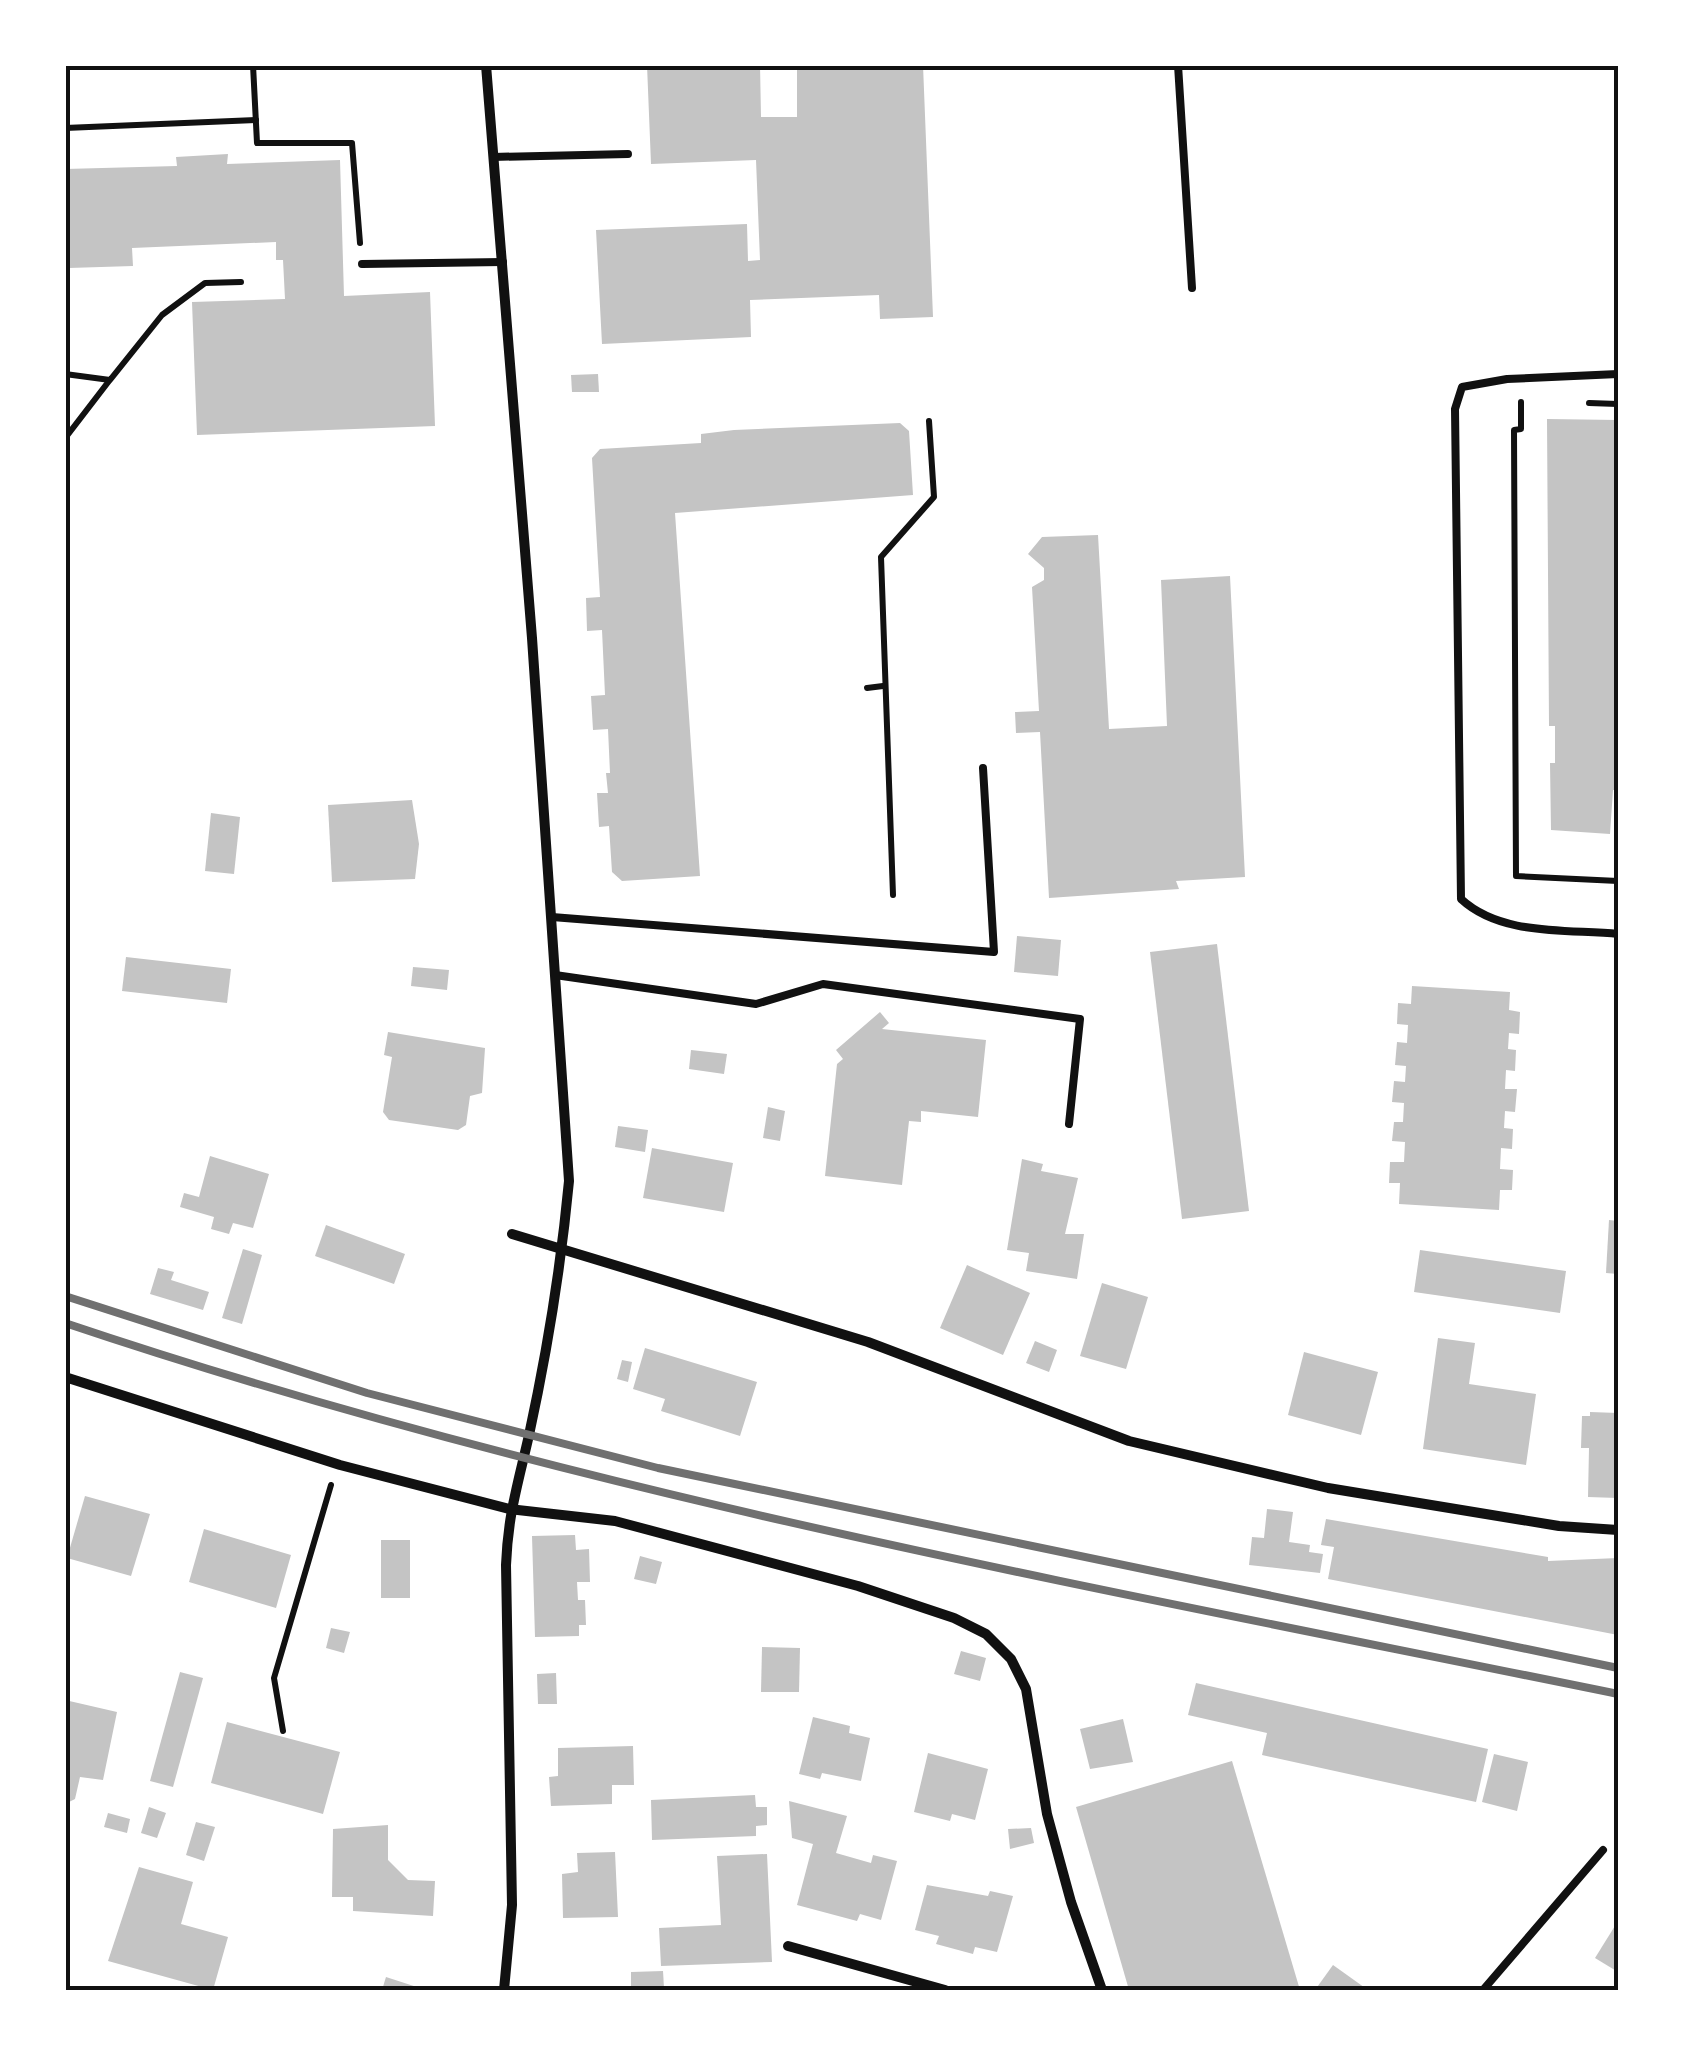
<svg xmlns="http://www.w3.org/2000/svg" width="1683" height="2055" font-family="'Archivo Narrow',sans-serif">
<rect width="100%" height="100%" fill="#fff"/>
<g fill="#c4c4c4">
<path d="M647,65H760L761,117H797V65H923L933,317L880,319L879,295L750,300L751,337L602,344L596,230L747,224L748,261L760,260L756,160L651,164Z"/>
<path d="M228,154L227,164L340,160L344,296L430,292L435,426L197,435L192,302L285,299L283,260H276V242L132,248L133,266L69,268L65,169L177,166L176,157Z"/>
<path d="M598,374L599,392H572L571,375Z"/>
<path d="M1547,419L1618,420V790H1613L1610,834L1551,830L1550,763H1555V726H1549Z"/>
<path d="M900,423L909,431L913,495L675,513L700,876L622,881L612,872L609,826L599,827L597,793H608L606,773H610L608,729L593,730L591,696L605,695L602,630L587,631L586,598L600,597L592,458L600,449L701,443V434L734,430Z"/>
<path d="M1098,535L1109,729L1167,726L1161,580L1230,576L1245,877L1176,881L1179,889L1049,898L1040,732L1016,733L1015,712L1039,711L1032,587L1044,580V568L1028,554L1042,537Z"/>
<path d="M412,800L419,844L415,879L332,882L328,805Z"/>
<path d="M211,813L240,817L234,874L205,871Z"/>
<path d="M1017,936L1061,940L1058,976L1014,972Z"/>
<path d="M1217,944L1249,1211L1182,1219L1150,952Z"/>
<path d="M126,957L231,969L227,1003L122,991Z"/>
<path d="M413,967L449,970L447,990L411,986Z"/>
<path d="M1412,986L1510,992L1509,1010L1520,1012L1519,1034L1509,1033L1508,1049L1516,1050L1515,1071L1506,1070L1505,1089H1517L1515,1112L1505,1111L1504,1128L1513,1129L1512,1149L1501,1148L1500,1169L1513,1170L1512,1190H1500L1499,1210L1399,1204L1400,1183H1389L1390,1162H1404L1405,1142L1392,1141L1394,1122H1403L1404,1103L1392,1102L1394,1081L1405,1082L1406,1066L1395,1065L1397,1042L1407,1043L1408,1025L1397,1024L1398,1003L1411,1004Z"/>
<path d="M880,1012L889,1023L882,1029L986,1040L978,1117L921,1111V1122L909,1121L902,1185L825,1176L837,1064L843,1059L836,1050Z"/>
<path d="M388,1032L485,1048L482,1093L470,1096L466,1125L458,1130L389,1120L383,1112L392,1057L384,1055Z"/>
<path d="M691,1050L727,1054L724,1074L689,1069Z"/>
<path d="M768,1107L785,1111L780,1141L763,1138Z"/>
<path d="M618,1126L648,1130L645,1152L615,1147Z"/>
<path d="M652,1148L733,1163L724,1212L643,1198Z"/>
<path d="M210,1156L269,1174L253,1228L233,1223L229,1234L211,1229L214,1217L180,1207L184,1193L199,1197Z"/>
<path d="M1022,1159L1043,1164L1041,1171L1078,1178L1065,1234H1084L1077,1279L1026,1271L1029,1253L1007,1250Z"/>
<path d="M1609,1220L1618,1221V1274L1606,1273Z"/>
<path d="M326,1225L405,1254L394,1284L315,1256Z"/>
<path d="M243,1249L262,1255L242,1324L222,1318Z"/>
<path d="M1420,1250L1566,1271L1560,1313L1414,1292Z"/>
<path d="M967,1265L1030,1293L1003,1355L940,1328Z"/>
<path d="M158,1268L174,1272L171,1280L209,1292L203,1310L150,1294Z"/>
<path d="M1102,1283L1148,1297L1126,1369L1080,1356Z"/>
<path d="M1438,1338L1475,1343L1469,1384L1536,1394L1526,1465L1423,1449Z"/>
<path d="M1035,1341L1057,1350L1049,1372L1026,1363Z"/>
<path d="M645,1348L757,1382L740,1436L661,1411L665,1399L633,1389Z"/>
<path d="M1304,1352L1378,1372L1361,1435L1288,1415Z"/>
<path d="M622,1360L632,1362L628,1382L617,1379Z"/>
<path d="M1590,1412L1618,1413V1498L1588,1497L1589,1448H1581L1582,1416H1590Z"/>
<path d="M85,1496L150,1514L131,1576L67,1558Z"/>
<path d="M1267,1509L1293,1512L1289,1542L1310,1545L1309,1552L1323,1554L1320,1573L1249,1565L1252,1537L1264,1538Z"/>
<path d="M1326,1519L1548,1557V1561L1618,1558V1635L1328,1579L1334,1547L1321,1545Z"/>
<path d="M204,1529L291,1555L276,1608L189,1582Z"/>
<path d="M575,1535L576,1550L589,1549L590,1582H577L578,1600H585L586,1625H579V1636L535,1637L532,1536Z"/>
<rect x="381" y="1540" width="29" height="58"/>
<path d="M640,1556L662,1562L656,1584L634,1579Z"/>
<path d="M331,1628L350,1632L344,1653L326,1648Z"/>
<path d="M762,1647L800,1648L799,1692H761Z"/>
<path d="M961,1651L986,1658L980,1681L954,1674Z"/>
<path d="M180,1672L203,1678L173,1787L150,1781Z"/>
<path d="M556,1673L557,1704H538L537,1674Z"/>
<path d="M1196,1683L1488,1749L1476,1802L1262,1755L1267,1733L1188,1715Z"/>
<path d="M65,1700L117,1712L103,1780L80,1777L75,1799L65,1804Z"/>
<path d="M813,1717L850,1726L849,1733L870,1738L861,1781L822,1773L820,1779L799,1774Z"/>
<path d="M1123,1719L1133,1762L1090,1769L1080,1729Z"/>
<path d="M227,1722L340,1752L323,1814L211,1783Z"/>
<path d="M633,1746L634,1785H612V1804L551,1806L549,1777L558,1776V1748Z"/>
<path d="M928,1753L988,1769L975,1820L952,1814L950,1821L914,1812Z"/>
<path d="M1494,1754L1528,1762L1517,1811L1482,1802Z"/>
<path d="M1232,1761L1300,1990H1129L1076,1807Z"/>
<path d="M755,1795L756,1807H767V1825L756,1826V1836L652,1840L651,1800Z"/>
<path d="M789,1801L847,1816L836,1853L871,1863L873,1855L897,1861L881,1920L860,1914L857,1921L797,1905L813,1844L792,1838Z"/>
<path d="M149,1807L166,1813L157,1838L141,1833Z"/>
<path d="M108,1813L130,1819L127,1833L104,1827Z"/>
<path d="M196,1822L215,1827L204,1861L186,1855Z"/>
<path d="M388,1825V1860L408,1880L435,1881L433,1916L353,1911V1897H332L333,1829Z"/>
<path d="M1031,1828L1034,1843L1010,1849L1008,1829Z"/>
<path d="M615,1852L618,1917L563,1918L562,1874L578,1872L577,1853Z"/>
<path d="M767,1854L772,1962L661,1966L659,1928L721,1925L717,1856Z"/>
<path d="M139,1867L193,1882L181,1924L228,1937L213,1990L108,1961Z"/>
<path d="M927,1885L988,1896L990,1891L1013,1896L997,1952L975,1947L973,1954L936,1944L939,1936L915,1930Z"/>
<path d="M1618,1921V1972L1595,1958Z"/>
<path d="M1333,1965L1368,1990H1315Z"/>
<path d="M663,1971L664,1988L631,1989V1972Z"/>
<path d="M386,1977L423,1989V1990H382Z"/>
</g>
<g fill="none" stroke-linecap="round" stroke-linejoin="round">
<g stroke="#111" stroke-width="6">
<path d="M253,65L257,143H352L360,243"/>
<path d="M65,128L256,120"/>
<path d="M65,374L110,380L162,315L205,283L241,282"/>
<path d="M1521,402V429L1514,430L1516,876L1618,881"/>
<path d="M1589,403L1618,404"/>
<path d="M66,437L109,381"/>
<path d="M867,688L883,686"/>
<path d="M893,895L881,557L934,497L929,421"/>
<path d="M283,1731L274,1678L331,1485"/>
</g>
<g stroke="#111" stroke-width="8">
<path d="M1178,65L1192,288"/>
<path d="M493,157L628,154"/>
<path d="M362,264L503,262"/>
<path d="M1618,374L1507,379L1462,387L1455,409L1461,899C1501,936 1566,929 1618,934"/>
<path d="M552,917L994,952L983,768"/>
<path d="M555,975L756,1004L823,984L1080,1019L1069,1124"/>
<path d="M1483,1990L1603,1850"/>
</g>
<g stroke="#111" stroke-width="10">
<path d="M486,65L532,638L569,1181C561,1266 547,1352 529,1435C518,1484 508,1514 506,1565L512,1905L504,1990"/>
<path d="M512,1234L868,1342L1129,1441L1328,1488L1559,1526L1618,1530"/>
<path d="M65,1377L340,1465L509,1509L615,1521L858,1586L954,1618L986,1634L1011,1659L1026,1689L1047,1814L1071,1902L1102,1990"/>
<path d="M788,1946L945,1990"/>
</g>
<g stroke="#707070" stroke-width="8">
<path d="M65,1296L367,1393L658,1468L1618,1668"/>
<path d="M65,1323C573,1494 1094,1587 1618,1694"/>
</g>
</g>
<rect width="1683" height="2055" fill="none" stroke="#ffffff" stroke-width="135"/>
<rect x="68" y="68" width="1548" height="1920" fill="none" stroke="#111" stroke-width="4"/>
</svg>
